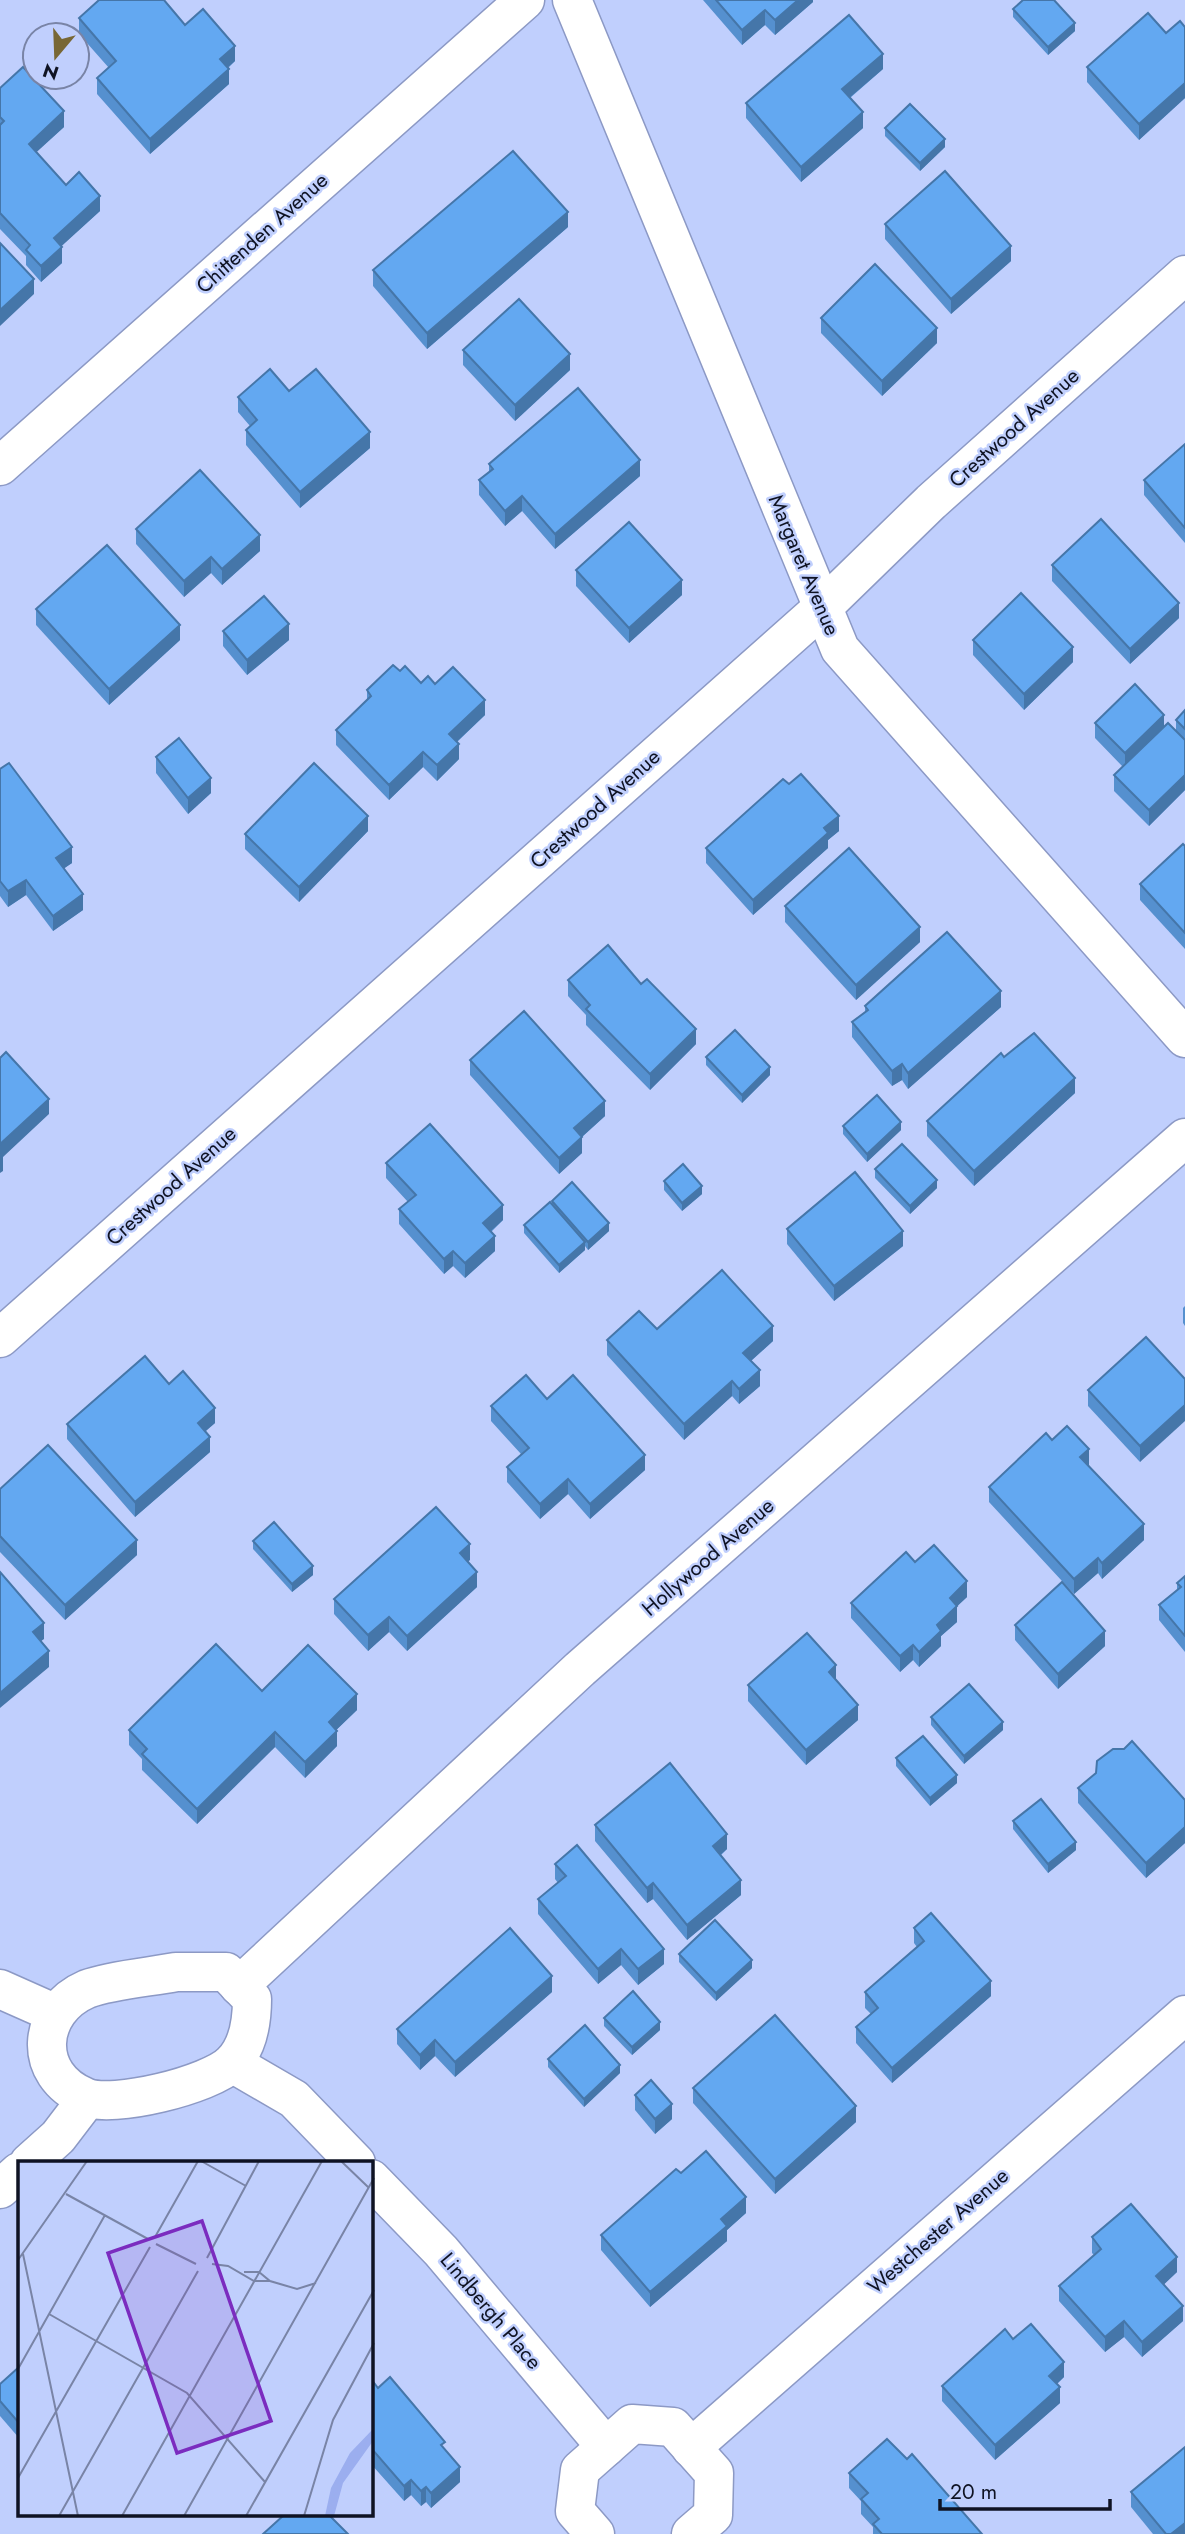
<svg xmlns="http://www.w3.org/2000/svg" width="1185" height="2534" font-family="Jost,sans-serif">
<rect width="100%" height="100%" fill="#c0cffd"/>
<g fill="none" stroke-linecap="round" stroke-linejoin="round">
<defs>
<g id="street">
<path d="M572,0L840,649L1185,1038"/>
<path d="M0,466L525,0"/>
<path d="M0,1338L821,609L931,502L1185,275"/>
<path d="M176,1972H226L252,1999C252,2021 248,2047 232,2063C210,2085 112,2109 85,2097C32,2075 36,2011 87,1989C111,1980 150,1977 176,1972Z"/>
<path d="M239,1986L580,1669L1185,1138"/>
<path d="M0,1989L54,2013"/>
<path d="M232,2063L294,2099L356,2163"/>
<path d="M29,2163L58,2137L87,2099"/>
<path d="M371,2179L441,2251L606,2447"/>
<path d="M0,2189L19,2172"/>
<path d="M691,2448L1185,2015"/>
<path d="M595,2534L575,2511L580,2470L632,2424L673,2427L714,2473L713,2515L691,2534"/>
</g>
</defs>
<use href="#street" stroke="#8c99c5" stroke-width="41"/>
<use href="#street" stroke="#fff" stroke-width="38"/>
</g>
<g fill="#5590cf">
<path d="M703,0H813V2L775,35L765,25L742,45Z"/>
<path d="M1013,9L1075,31L1048,55L1013,17Z"/>
<path d="M79,18L185,25L235,61L228,68L229,84L150,154L97,94V78L109,68L79,34Z"/>
<path d="M1185,27V98L1139,140L1087,82V67L1166,33Z"/>
<path d="M883,69L850,98L863,128L801,182L746,118V103Z"/>
<path d="M0,88L64,127L36,152L66,185L100,211L61,246L62,263L41,282L26,265V256L0,229Z"/>
<path d="M885,128L945,147L920,171L885,136Z"/>
<path d="M885,224L1011,261L951,314L885,239Z"/>
<path d="M568,227L427,349L373,286V270Z"/>
<path d="M821,318L937,343L882,396L821,333Z"/>
<path d="M463,350L570,370L515,421L463,365Z"/>
<path d="M238,397L370,448L300,508L246,445V430L250,426L238,412Z"/>
<path d="M1185,444V543L1144,495V480Z"/>
<path d="M489,464L640,476L555,549L522,511L505,526L479,495V480L489,472Z"/>
<path d="M136,529L260,551L222,585L211,573L184,597L136,544Z"/>
<path d="M1052,565L1179,618L1130,664L1052,581Z"/>
<path d="M576,570L682,595L629,643L576,586Z"/>
<path d="M36,609L180,640L109,705L36,625Z"/>
<path d="M223,631L289,640L247,675L223,646Z"/>
<path d="M973,640L1073,662L1024,710L973,655Z"/>
<path d="M400,671L421,683L435,684L485,715L457,742L459,759L437,781L423,767L389,800L336,745V730L367,700V690Z"/>
<path d="M1185,710V790L1149,826L1114,791V775L1123,767L1095,738V723L1164,726L1176,731V720Z"/>
<path d="M156,757L211,793L188,814L156,773Z"/>
<path d="M0,769L72,863L64,868L83,910L53,931L26,895L8,907L0,896Z"/>
<path d="M789,784L839,831L828,840V848L753,915L706,863V848Z"/>
<path d="M368,831L299,902L245,849V834Z"/>
<path d="M1185,846V949L1140,900V884Z"/>
<path d="M785,906L920,942L856,1000L785,922Z"/>
<path d="M568,980L641,984L696,1044L650,1090L586,1025V1015L568,996Z"/>
<path d="M865,1006L1001,1007L908,1089L902,1080L892,1086L852,1037V1022L865,1012Z"/>
<path d="M706,1057L770,1075L742,1103L706,1065Z"/>
<path d="M1004,1057L1075,1093L974,1186L927,1136V1121Z"/>
<path d="M470,1060L605,1116L582,1137V1153L559,1174L470,1075Z"/>
<path d="M843,1126L901,1130L867,1162L843,1134Z"/>
<path d="M386,1163L503,1220L491,1232L495,1251L465,1278L453,1266L444,1274L399,1224V1209L408,1202L386,1178Z"/>
<path d="M875,1169L937,1188L910,1214L875,1178Z"/>
<path d="M664,1181L702,1194L682,1211L664,1190Z"/>
<path d="M552,1201L609,1231L588,1250L585,1246V1250L559,1273L524,1233V1225L552,1204Z"/>
<path d="M787,1229L903,1246L834,1301L787,1244Z"/>
<path d="M1185,1306V1326L1183,1323V1308Z"/>
<path d="M657,1329L773,1341L751,1361L760,1386L739,1404L732,1396L684,1440L607,1355V1340Z"/>
<path d="M1185,1379L1140,1462L1088,1406V1390Z"/>
<path d="M169,1384L215,1423L205,1431L210,1452L135,1517L67,1439V1424Z"/>
<path d="M547,1399L645,1470L590,1519L568,1494L540,1519L507,1482V1467L521,1454L491,1421V1406Z"/>
<path d="M1052,1440L1089,1465L1088,1466L1144,1540L1102,1579L1098,1573L1074,1594L989,1502V1487Z"/>
<path d="M0,1489L137,1555L65,1620L0,1552Z"/>
<path d="M253,1541L313,1575L292,1592L253,1549Z"/>
<path d="M470,1560L468,1561L477,1587L407,1651L389,1632L368,1651L334,1614V1599Z"/>
<path d="M915,1562L967,1597L957,1606V1622L941,1636V1646L919,1667L913,1660L900,1672L851,1618V1603Z"/>
<path d="M1185,1576V1652L1159,1620V1605L1177,1590V1583Z"/>
<path d="M1015,1625L1105,1646L1058,1689L1015,1640Z"/>
<path d="M748,1685L858,1720L806,1765L748,1701Z"/>
<path d="M262,1691L357,1710L336,1730L337,1746L305,1778L275,1747L197,1824L142,1770V1759L129,1745V1730Z"/>
<path d="M931,1717L1003,1730L964,1764L931,1725Z"/>
<path d="M896,1758L957,1783L930,1806L896,1766Z"/>
<path d="M1078,1788L1185,1800V1843L1146,1878L1078,1803Z"/>
<path d="M1013,1821L1076,1850L1048,1873L1013,1829Z"/>
<path d="M595,1825L727,1849L721,1855L741,1895L687,1940L653,1899L647,1903L595,1841Z"/>
<path d="M555,1864L664,1964L638,1985L621,1965L598,1984L538,1914V1899L558,1883L555,1879Z"/>
<path d="M914,1928L991,1996L892,2083L856,2043V2027L871,2014L865,2008V1992L917,1947L914,1943Z"/>
<path d="M679,1954L752,1968L716,2001L679,1962Z"/>
<path d="M552,1992L455,2077L435,2056L420,2070L397,2044V2029Z"/>
<path d="M604,2018L660,2030L632,2055L604,2026Z"/>
<path d="M548,2059L620,2073L584,2107L548,2067Z"/>
<path d="M693,2088L856,2122L775,2194L693,2103Z"/>
<path d="M635,2095L672,2119L655,2134L635,2110Z"/>
<path d="M681,2173L746,2213L727,2230V2241L650,2307L601,2250V2235Z"/>
<path d="M1092,2237L1177,2272L1163,2285L1183,2321L1142,2357L1124,2337L1105,2352L1059,2301V2286L1094,2255L1092,2253Z"/>
<path d="M1013,2339L1064,2377L1057,2384L1060,2403L995,2460L942,2401V2386Z"/>
<path d="M19,2367V2438L0,2416V2384Z"/>
<path d="M371,2379L378,2388L445,2450L460,2482L431,2508L426,2502L421,2506L411,2495L404,2501L371,2464Z"/>
<path d="M907,2459L982,2534H873V2527L861,2514V2501L849,2488V2473Z"/>
<path d="M1131,2492L1185,2534H1153L1131,2507Z"/>
</g>
<g fill="#4576a9">
<path d="M798,0H813V2L775,35V20Z"/>
<path d="M765,10V25L742,45V30Z"/>
<path d="M1075,23V31L1048,55V47Z"/>
<path d="M235,46V61L220,74V59Z"/>
<path d="M883,54V69L842,104V89Z"/>
<path d="M229,69V84L150,154V139Z"/>
<path d="M1185,83V98L1139,140V124Z"/>
<path d="M64,111V127L29,159V144Z"/>
<path d="M863,112V128L801,182V167Z"/>
<path d="M945,139V147L920,171V163Z"/>
<path d="M100,196V211L54,253V238Z"/>
<path d="M568,212V227L427,349V333Z"/>
<path d="M1011,246V261L951,314V299Z"/>
<path d="M62,247V263L41,282V266Z"/>
<path d="M34,279V294L0,326V310Z"/>
<path d="M937,328V343L882,396V381Z"/>
<path d="M570,354V370L515,421V405Z"/>
<path d="M370,432V448L300,508V492Z"/>
<path d="M640,460V476L555,549V534Z"/>
<path d="M522,496V511L505,526V511Z"/>
<path d="M260,535V551L222,585V569Z"/>
<path d="M211,557V573L184,597V581Z"/>
<path d="M682,580V595L629,643V628Z"/>
<path d="M1179,603V618L1130,664V649Z"/>
<path d="M289,624V640L247,675V660Z"/>
<path d="M180,625V640L109,705V689Z"/>
<path d="M1073,647V662L1024,710V694Z"/>
<path d="M485,700V715L449,749V734Z"/>
<path d="M1164,715V730L1125,768V753Z"/>
<path d="M459,744V759L437,781V765Z"/>
<path d="M423,752V767L389,800V785Z"/>
<path d="M1185,775V790L1149,826V810Z"/>
<path d="M211,778V793L188,814V798Z"/>
<path d="M368,816V831L299,902V887Z"/>
<path d="M839,816V831L828,840V848L753,915V900L824,828Z"/>
<path d="M72,847V863L56,874V858Z"/>
<path d="M26,880V895L8,907V891Z"/>
<path d="M83,894V910L53,931V916Z"/>
<path d="M920,927V942L856,1000V985Z"/>
<path d="M1001,991V1007L908,1089V1073Z"/>
<path d="M696,1029V1044L650,1090V1074Z"/>
<path d="M902,1064V1080L892,1086V1071Z"/>
<path d="M770,1067V1075L742,1103V1095Z"/>
<path d="M1075,1078V1093L974,1186V1171Z"/>
<path d="M49,1099V1114L3,1157V1171L0,1173V1144Z"/>
<path d="M605,1101V1116L574,1144V1128Z"/>
<path d="M901,1122V1130L867,1162V1154Z"/>
<path d="M582,1137V1153L559,1174V1158Z"/>
<path d="M937,1180V1188L910,1214V1206Z"/>
<path d="M702,1186V1194L682,1211V1203Z"/>
<path d="M503,1205V1220L483,1238V1223Z"/>
<path d="M609,1223V1231L588,1250V1242Z"/>
<path d="M903,1231V1246L834,1301V1286Z"/>
<path d="M495,1236V1251L465,1278V1263Z"/>
<path d="M585,1242V1250L559,1273V1265Z"/>
<path d="M453,1251V1266L444,1274V1259Z"/>
<path d="M773,1326V1341L743,1368V1353Z"/>
<path d="M760,1370V1386L739,1404V1389Z"/>
<path d="M732,1381V1396L684,1440V1424Z"/>
<path d="M1185,1405V1421L1140,1462V1446Z"/>
<path d="M215,1408V1423L198,1438V1423Z"/>
<path d="M210,1437V1452L135,1517V1502Z"/>
<path d="M1089,1449V1465L1080,1473V1457Z"/>
<path d="M645,1455V1470L590,1519V1504Z"/>
<path d="M568,1479V1494L540,1519V1504Z"/>
<path d="M1144,1524V1540L1102,1579V1563Z"/>
<path d="M137,1540V1555L65,1620V1605Z"/>
<path d="M470,1544V1560L460,1568V1553Z"/>
<path d="M1098,1558V1573L1074,1594V1579Z"/>
<path d="M313,1566V1575L292,1592V1584Z"/>
<path d="M477,1572V1587L407,1651V1636Z"/>
<path d="M967,1581V1597L950,1613V1598Z"/>
<path d="M957,1606V1622L941,1636V1646L919,1667V1652L937,1625Z"/>
<path d="M389,1617V1632L368,1651V1635Z"/>
<path d="M44,1623V1639L33,1647V1632Z"/>
<path d="M1105,1631V1646L1058,1689V1674Z"/>
<path d="M913,1645V1660L900,1672V1656Z"/>
<path d="M49,1651V1667L0,1708V1693Z"/>
<path d="M836,1665V1681L829,1672Z"/>
<path d="M357,1694V1710L329,1737V1722Z"/>
<path d="M858,1705V1720L806,1765V1750Z"/>
<path d="M1003,1722V1730L964,1764V1756Z"/>
<path d="M337,1731V1746L305,1778V1762Z"/>
<path d="M275,1732V1747L197,1824V1809Z"/>
<path d="M957,1775V1783L930,1806V1798Z"/>
<path d="M1185,1827V1843L1146,1878V1863Z"/>
<path d="M727,1834V1849L713,1861V1846Z"/>
<path d="M1076,1842V1850L1048,1873V1864Z"/>
<path d="M741,1880V1895L687,1940V1925Z"/>
<path d="M653,1883V1899L647,1903V1888Z"/>
<path d="M621,1949V1965L598,1984V1969Z"/>
<path d="M664,1949V1964L638,1985V1969Z"/>
<path d="M752,1960V1968L716,2001V1993Z"/>
<path d="M552,1976V1992L455,2077V2062Z"/>
<path d="M991,1981V1996L892,2083V2068Z"/>
<path d="M660,2022V2030L632,2055V2047Z"/>
<path d="M435,2040V2056L420,2070V2055Z"/>
<path d="M620,2065V2073L584,2107V2099Z"/>
<path d="M672,2104V2119L655,2134V2119Z"/>
<path d="M856,2106V2122L775,2194V2179Z"/>
<path d="M746,2197V2213L727,2230V2241L650,2307V2292L721,2219Z"/>
<path d="M1177,2257V2272L1156,2292V2276Z"/>
<path d="M1183,2306V2321L1142,2357V2342Z"/>
<path d="M1124,2321V2337L1105,2352V2337Z"/>
<path d="M1064,2362V2377L1049,2391V2376Z"/>
<path d="M1060,2387V2403L995,2460V2445Z"/>
<path d="M460,2467V2482L431,2508V2493Z"/>
<path d="M411,2480V2495L404,2501V2486Z"/>
<path d="M426,2487V2502L421,2506V2491Z"/>
<path d="M1185,2523V2534H1171Z"/>
</g>
<g fill="#63a8f1" stroke="#4576a9" stroke-width="2">
<path d="M99,0H164L185,25L203,9L235,46L220,59L229,69L150,139L97,78L116,61L79,18Z"/>
<path d="M716,0H798L775,20L765,10L742,30Z"/>
<path d="M1023,0H1054L1075,23L1048,47L1013,9Z"/>
<path d="M1148,13L1166,33L1180,21L1185,27V83L1139,124L1087,67Z"/>
<path d="M849,15L883,54L842,89L863,112L801,167L746,103Z"/>
<path d="M23,67L64,111L29,144L66,185L79,172L100,196L54,238L62,247L41,266L26,250L30,245L0,213V125L4,121L0,117V88Z"/>
<path d="M910,104L945,139L920,163L885,128Z"/>
<path d="M513,151L568,212L427,333L373,270Z"/>
<path d="M945,171L1011,246L951,299L885,224Z"/>
<path d="M0,243L34,279L0,310Z"/>
<path d="M875,264L937,328L882,381L821,318Z"/>
<path d="M519,299L570,354L515,405L463,350Z"/>
<path d="M270,369L289,391L316,369L370,432L300,492L246,430L257,420L238,397Z"/>
<path d="M578,388L640,460L555,534L522,496L505,511L479,480L493,469L489,464Z"/>
<path d="M1185,444V528L1144,480Z"/>
<path d="M200,470L260,535L222,569L211,557L184,581L136,529Z"/>
<path d="M1101,519L1179,603L1130,649L1052,565Z"/>
<path d="M629,522L682,580L629,628L576,570Z"/>
<path d="M107,545L180,625L109,689L36,609Z"/>
<path d="M1021,593L1073,647L1024,694L973,640Z"/>
<path d="M264,596L289,624L247,660L223,631Z"/>
<path d="M393,665L400,671L405,666L421,683L428,676L435,684L453,667L485,700L449,734L459,744L437,765L423,752L389,785L336,730L371,696L367,690Z"/>
<path d="M1135,684L1164,715L1125,753L1095,723Z"/>
<path d="M1185,710V729L1176,720Z"/>
<path d="M1168,723L1185,740V775L1149,810L1114,775Z"/>
<path d="M179,738L211,778L188,798L156,757Z"/>
<path d="M9,763L72,847L56,858L83,894L53,916L26,880L8,891L0,881V769Z"/>
<path d="M314,763L368,816L299,887L245,834Z"/>
<path d="M801,774L839,816L824,828L828,833L753,900L706,848L783,779L789,784Z"/>
<path d="M1183,844L1185,846V933L1140,884Z"/>
<path d="M849,848L920,927L856,985L785,906Z"/>
<path d="M947,932L1001,991L908,1073L902,1064L892,1071L852,1022L868,1010L865,1006Z"/>
<path d="M608,945L641,984L647,979L696,1029L650,1074L586,1009L590,1005L568,980Z"/>
<path d="M524,1011L605,1101L574,1128L582,1137L559,1158L470,1060Z"/>
<path d="M735,1030L770,1067L742,1095L706,1057Z"/>
<path d="M1034,1033L1075,1078L974,1171L927,1121L1001,1053L1004,1057Z"/>
<path d="M6,1052L49,1099L0,1144V1058Z"/>
<path d="M877,1095L901,1122L867,1154L843,1126Z"/>
<path d="M430,1124L503,1205L483,1223L495,1236L465,1263L453,1251L444,1259L399,1209L416,1195L386,1163Z"/>
<path d="M902,1144L937,1180L910,1206L875,1169Z"/>
<path d="M683,1164L702,1186L682,1203L664,1181Z"/>
<path d="M855,1172L903,1231L834,1286L787,1229Z"/>
<path d="M572,1182L609,1223L588,1242L552,1201Z"/>
<path d="M550,1202L585,1242L559,1265L524,1225Z"/>
<path d="M722,1270L773,1326L743,1353L760,1370L739,1389L732,1381L684,1424L607,1340L639,1311L657,1329Z"/>
<path d="M1146,1337L1185,1379V1405L1140,1446L1088,1390Z"/>
<path d="M145,1356L169,1384L183,1371L215,1408L198,1423L210,1437L135,1502L67,1424Z"/>
<path d="M526,1375L547,1399L573,1375L645,1455L590,1504L568,1479L540,1504L507,1467L529,1448L491,1406Z"/>
<path d="M1067,1426L1089,1449L1080,1457L1144,1524L1102,1563L1098,1558L1074,1579L989,1487L1046,1433L1052,1440Z"/>
<path d="M48,1445L137,1540L65,1605L0,1536V1489Z"/>
<path d="M436,1507L470,1544L460,1553L477,1572L407,1636L389,1617L368,1635L334,1599Z"/>
<path d="M274,1522L313,1566L292,1584L253,1541Z"/>
<path d="M934,1545L967,1581L950,1598L957,1606L937,1625L941,1631L919,1652L913,1645L900,1656L851,1603L906,1552L915,1562Z"/>
<path d="M0,1572L44,1623L33,1632L49,1651L0,1693Z"/>
<path d="M1185,1576V1636L1159,1605L1181,1587L1177,1583Z"/>
<path d="M1062,1582L1105,1631L1058,1674L1015,1625Z"/>
<path d="M807,1633L836,1665L829,1672L858,1705L806,1750L748,1685Z"/>
<path d="M216,1644L262,1691L308,1645L357,1694L329,1722L337,1731L305,1762L275,1732L197,1809L142,1754L147,1749L129,1730Z"/>
<path d="M969,1684L1003,1722L964,1756L931,1717Z"/>
<path d="M923,1736L957,1775L930,1798L896,1758Z"/>
<path d="M1132,1741L1185,1800V1827L1146,1863L1078,1788L1096,1773L1097,1761L1113,1749H1124Z"/>
<path d="M670,1763L727,1834L713,1846L741,1880L687,1925L653,1883L647,1888L595,1825Z"/>
<path d="M1041,1799L1076,1842L1048,1864L1013,1821Z"/>
<path d="M577,1845L664,1949L638,1969L621,1949L598,1969L538,1899L566,1876L555,1864Z"/>
<path d="M931,1913L991,1981L892,2068L856,2027L878,2008L865,1992L924,1941L914,1928Z"/>
<path d="M715,1920L752,1960L716,1993L679,1954Z"/>
<path d="M510,1928L552,1976L455,2062L435,2040L420,2055L397,2029Z"/>
<path d="M633,1991L660,2022L632,2047L604,2018Z"/>
<path d="M775,2015L856,2106L775,2179L693,2088Z"/>
<path d="M585,2025L620,2065L584,2099L548,2059Z"/>
<path d="M651,2080L672,2104L655,2119L635,2095Z"/>
<path d="M706,2151L746,2197L721,2219L727,2226L650,2292L601,2235L676,2169L681,2173Z"/>
<path d="M1131,2204L1177,2257L1156,2276L1183,2306L1142,2342L1124,2321L1105,2337L1059,2286L1101,2249L1092,2237Z"/>
<path d="M1031,2324L1064,2362L1049,2376L1060,2387L995,2445L942,2386L1005,2329L1013,2339Z"/>
<path d="M19,2367V2423L0,2401V2384Z"/>
<path d="M390,2377L445,2442L441,2445L460,2467L431,2493L426,2487L421,2491L411,2480L404,2486L371,2448V2379L378,2388Z"/>
<path d="M887,2439L907,2459L912,2454L982,2534H882L873,2524L879,2519L861,2499L868,2493L849,2473Z"/>
<path d="M1185,2447V2523L1171,2534H1166L1131,2492Z"/>
<path d="M284,2515H329L348,2534H263Z"/>
</g>
<g text-anchor="middle" dominant-baseline="central" stroke-width="5" stroke-linejoin="round" paint-order="stroke">
<g font-size="21" fill="#0f1323" stroke="#c0cffd">
<text transform="translate(262 233) rotate(-42)">Chittenden Avenue</text>
<text transform="translate(1014 428) rotate(-42)">Crestwood Avenue</text>
<text transform="translate(804 565) rotate(67)">Margaret Avenue</text>
<text transform="translate(595 809) rotate(-42)">Crestwood Avenue</text>
<text transform="translate(171 1186) rotate(-42)">Crestwood Avenue</text>
<text transform="translate(708 1557) rotate(-41)">Hollywood Avenue</text>
<text transform="translate(938 2231) rotate(-41)">Westchester Avenue</text>
<text transform="translate(491 2311) rotate(50)">Lindbergh Place</text>
</g>
</g>
<g transform="translate(18 2161)">
<rect width="355" height="355" fill="#c0cffd"/>
<path d="M355,268V280L325,322L316,355H307L313,327L332,292Z" fill="#9baeef"/>
<path fill="none" stroke="#7984a6" stroke-width="2" d="M183,0L228,25M323,0L350,26M48,33L130,78M137,76L180,0M138,83L178,103M5,93L60,355M189,97L241,0M0,99L69,0M194,103L210,105L236,120H252M226,111H241L252,120L279,128L298,122M31,153L169,232L247,321M0,208L87,54M0,317L132,86M41,355L180,110M104,355L304,0M166,355L356,17M228,355L356,129M286,355L315,259L356,182"/>
<path fill="#7b2cbf" fill-opacity="0.15" stroke="#7b2cbf" stroke-width="3.5" d="M184,60L253,260L159,292L90,92Z"/>
<rect width="355" height="355" fill="none" stroke="#0f1323" stroke-width="3.5"/>
</g>
<g transform="translate(56 56) rotate(199)"><circle r="33" fill="#c0cffd" stroke="#7984a6" stroke-width="2"/>
<path d="M0-5L12 26L0 18L-12 26Z" fill="#786735"/>
<text y="-10" font-size="19" font-weight="bold" text-anchor="middle" fill="#0f1323">N</text>
</g>
<path d="M940 2499v10h170v-10" fill="none" stroke="#0f1323" stroke-width="3.5"/>
<text x="950" y="2499" font-size="21" fill="#0f1323" stroke="#c0cffd" stroke-width="5" paint-order="stroke">20 m</text>
</svg>
